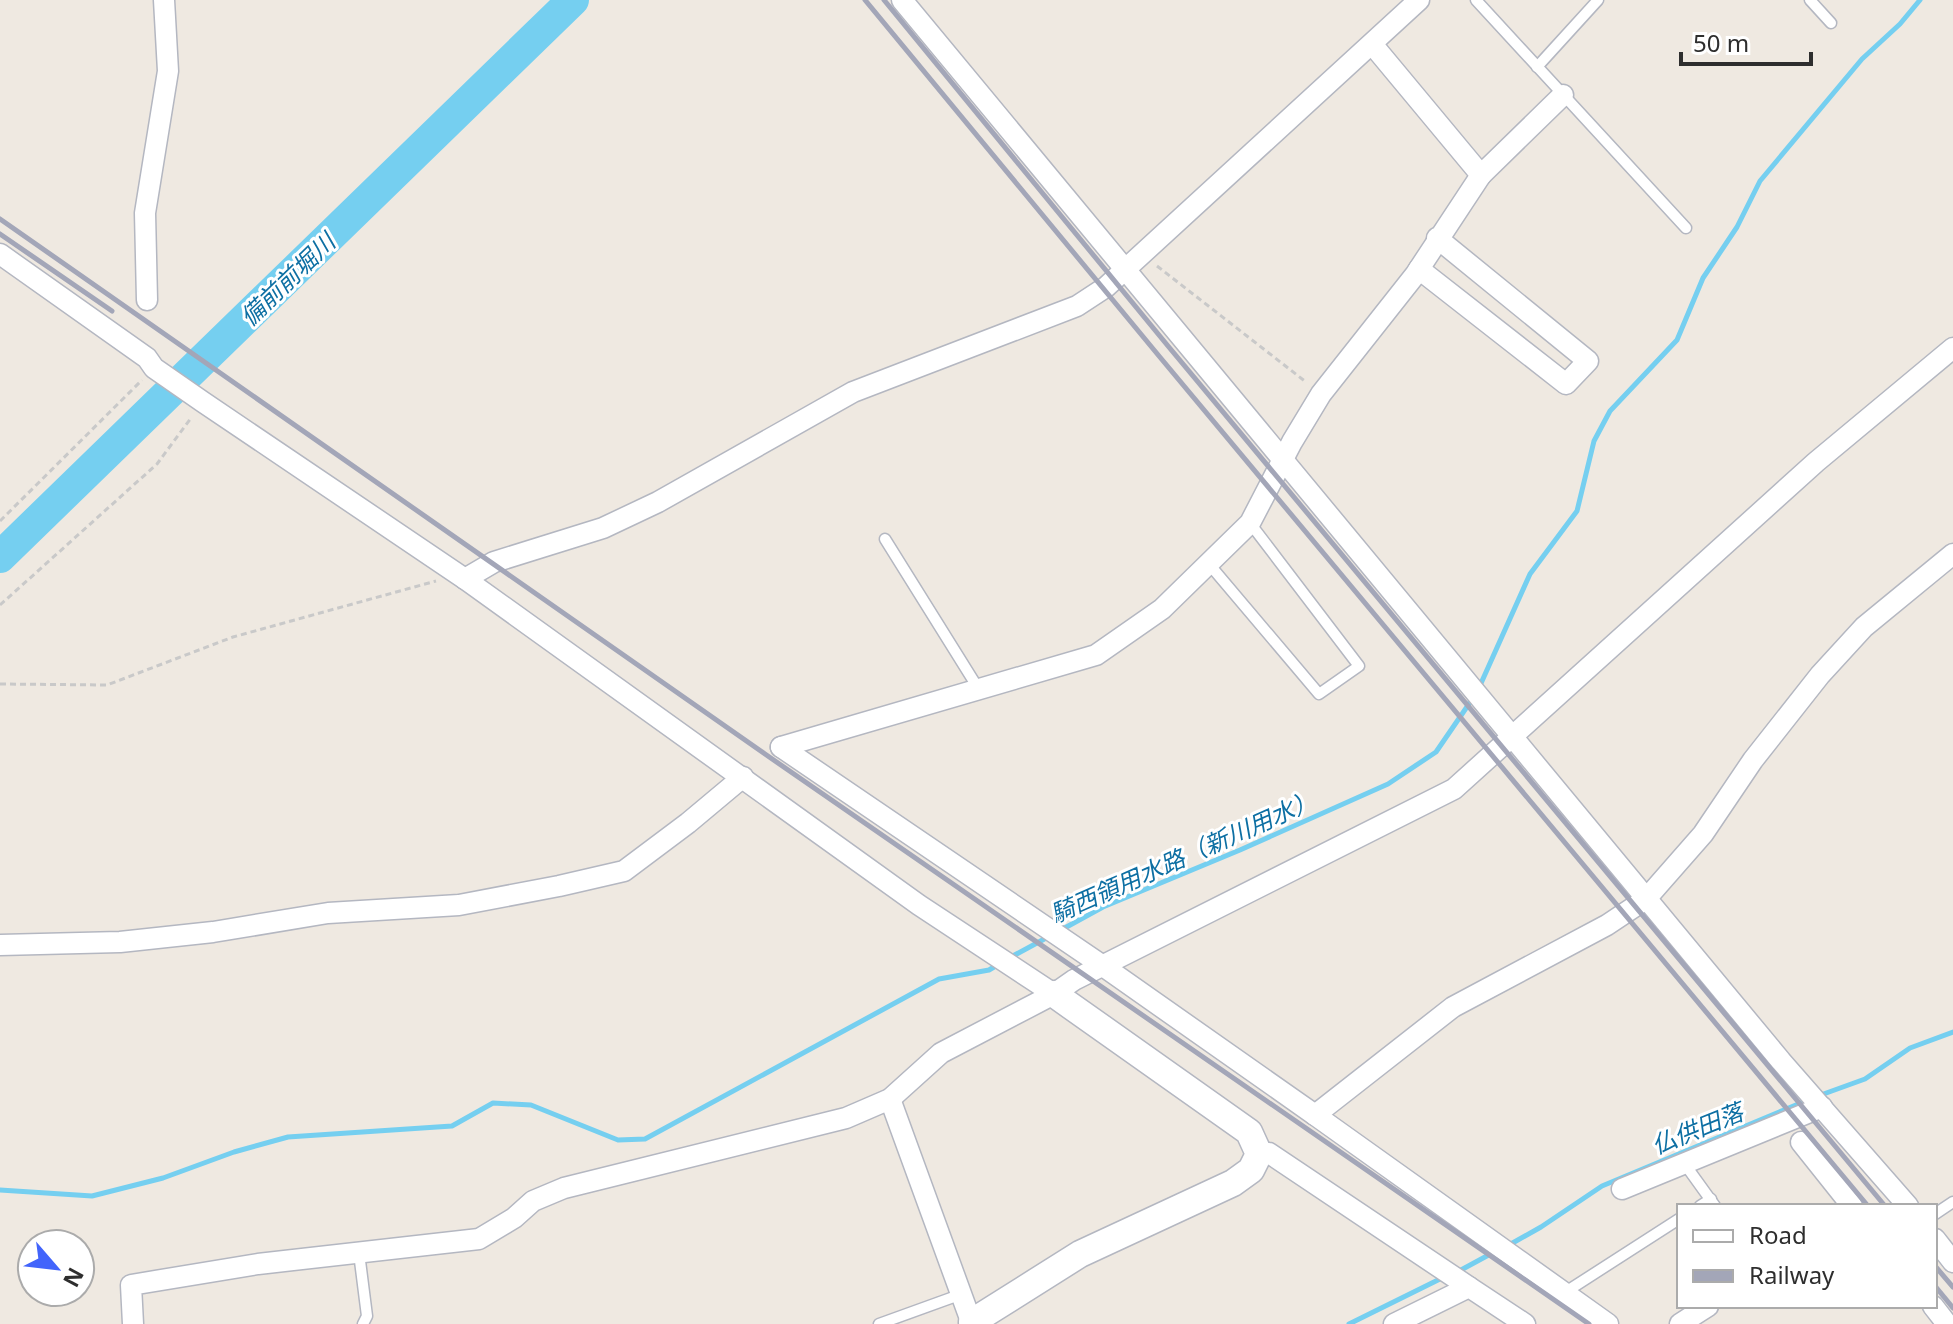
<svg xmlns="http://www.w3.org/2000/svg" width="1953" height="1324" font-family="'Noto Sans','Noto Sans JP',sans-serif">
<rect width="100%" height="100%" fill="#efe9e1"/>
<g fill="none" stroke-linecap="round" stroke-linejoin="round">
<g stroke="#75cff0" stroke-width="5">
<path d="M1478,690L1530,574L1577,511L1594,441L1610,411L1677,340L1703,278L1737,227L1760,181L1862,59L1900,24L1920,0"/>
<path d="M1061,930L1103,907L1240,850L1388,784L1436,752L1473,698"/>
<path d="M1011,957L1048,937"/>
<path d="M1818,1096L1865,1079L1910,1048L1953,1032"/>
<path d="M0,1190L92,1196L163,1178L234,1152L288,1137L452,1126L493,1103L531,1105L618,1140L645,1139L939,979L989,970L999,964"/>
<path d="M1509,1245L1541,1227L1602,1186L1808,1100"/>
<path d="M1461,1270L1496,1251"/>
<path d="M1349,1324L1440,1279"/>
</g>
<path stroke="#75cff0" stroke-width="32" d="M0,557L573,0"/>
<defs>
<g id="service">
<path d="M1476,0L1686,228"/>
<path d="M1810,0L1831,23"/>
<path d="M1537,67L1598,0"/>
<path d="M885,539L978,688"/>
<path d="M1209,564L1319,694L1359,666L1250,523"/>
<path d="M1684,1163L1715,1206"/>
<path d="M1700,1206L1711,1199"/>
<path d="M1935,1214L1953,1202"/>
<path d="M359,1253L367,1316L363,1324"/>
<path d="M1564,1293L1679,1219"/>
<path d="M879,1324L962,1294"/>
</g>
<g id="minor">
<path d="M902,0L1781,1061L1908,1206"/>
<path d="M1481,175L1563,95"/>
<path d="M0,254L147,358L154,368L203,402L465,579L919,905L1054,994"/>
<path d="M1419,269L1566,384L1588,361L1437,238"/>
<path d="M147,300L145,213L168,71L164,0"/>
<path d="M465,579L494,562L603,528L658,502L853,392L1077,306L1106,287L1419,0"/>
<path d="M781,747L1103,966L1315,1115L1453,1007L1607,925L1646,899L1703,834L1753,760L1820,675L1864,627L1953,554"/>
<path d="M781,747L1096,655L1162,609L1250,523L1292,442L1321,394L1415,275L1481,175L1372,44"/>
<path d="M0,945L120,942L213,932L328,913L459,905L559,886L624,871L688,823L743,777"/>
<path d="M890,1099L972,1324"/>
<path d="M1315,1115L1608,1324"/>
<path d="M1801,1142L1852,1206"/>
<path d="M1259,1154L1269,1153L1469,1287"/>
<path d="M1622,1189L1822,1107"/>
<path d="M1935,1239L1953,1262"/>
<path d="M1933,1306L1947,1324"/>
<path d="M133,1324L131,1285L258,1264L479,1239L514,1218L533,1201L564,1188L846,1118L890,1099L941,1053L1054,994L1074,980L1454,789L1816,462L1953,348"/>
<path d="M1394,1324L1469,1287L1525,1324"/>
<path d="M1680,1324L1708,1306"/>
</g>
<path id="tertiary" d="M972,1322L1080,1254L1233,1183L1251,1170L1259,1154L1249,1132L1054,994"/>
</defs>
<use href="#service" stroke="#b4b7c1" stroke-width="13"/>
<use href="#minor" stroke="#b4b7c1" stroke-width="23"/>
<use href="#tertiary" stroke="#b4b7c1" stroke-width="29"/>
<g stroke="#c9c9c9" stroke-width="3" stroke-dasharray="6 4" stroke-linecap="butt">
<path d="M1157,266L1306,382"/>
<path d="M0,521L142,380"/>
<path d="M0,605L157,464L191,418"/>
<path d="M0,684L107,685L233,637L436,581"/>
</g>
<use href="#service" stroke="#fff" stroke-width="10"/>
<use href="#minor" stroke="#fff" stroke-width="20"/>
<use href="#tertiary" stroke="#fff" stroke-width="26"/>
<g stroke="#a3a6b8" stroke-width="5">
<path d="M865,0L1159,356L1868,1206"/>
<path d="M884,0L1168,346L1885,1206"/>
<path d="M0,219L765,754L1589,1324"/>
<path d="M0,234L112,311"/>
<path d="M1935,1266L1953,1287"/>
<path d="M1935,1286L1953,1308"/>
</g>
</g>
<g text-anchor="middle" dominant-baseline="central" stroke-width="6" stroke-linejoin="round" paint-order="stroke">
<g font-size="24" font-style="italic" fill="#0d6fa3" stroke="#fff">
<text transform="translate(287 279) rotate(-44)">備前前堀川</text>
<text transform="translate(1183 856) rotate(-24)">騎西領用水路（新川用水）</text>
<text transform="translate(1697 1128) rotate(-22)">仏供田落</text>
</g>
</g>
<rect x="1677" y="1204" width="260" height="104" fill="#ffffff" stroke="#ababab" stroke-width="2"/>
<rect x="1693" y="1230" width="40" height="12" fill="#ffffff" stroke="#ababab" stroke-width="2"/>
<text x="1749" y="1244" font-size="24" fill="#2e2e2e">Road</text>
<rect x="1693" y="1270" width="40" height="12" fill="#a3a6b8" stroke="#ababab" stroke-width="2"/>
<text x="1749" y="1284" font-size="24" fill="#2e2e2e">Railway</text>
<g transform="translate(56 1268) rotate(118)"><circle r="38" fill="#ffffff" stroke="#ababab" stroke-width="2"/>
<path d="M0-6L14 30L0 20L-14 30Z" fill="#4264fb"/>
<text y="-12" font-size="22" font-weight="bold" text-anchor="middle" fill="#2e2e2e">N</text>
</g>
<path d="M1681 52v12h130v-12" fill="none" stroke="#2e2e2e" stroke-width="4"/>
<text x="1693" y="52" font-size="24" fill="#2e2e2e" stroke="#ffffff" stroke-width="6" paint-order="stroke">50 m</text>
</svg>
